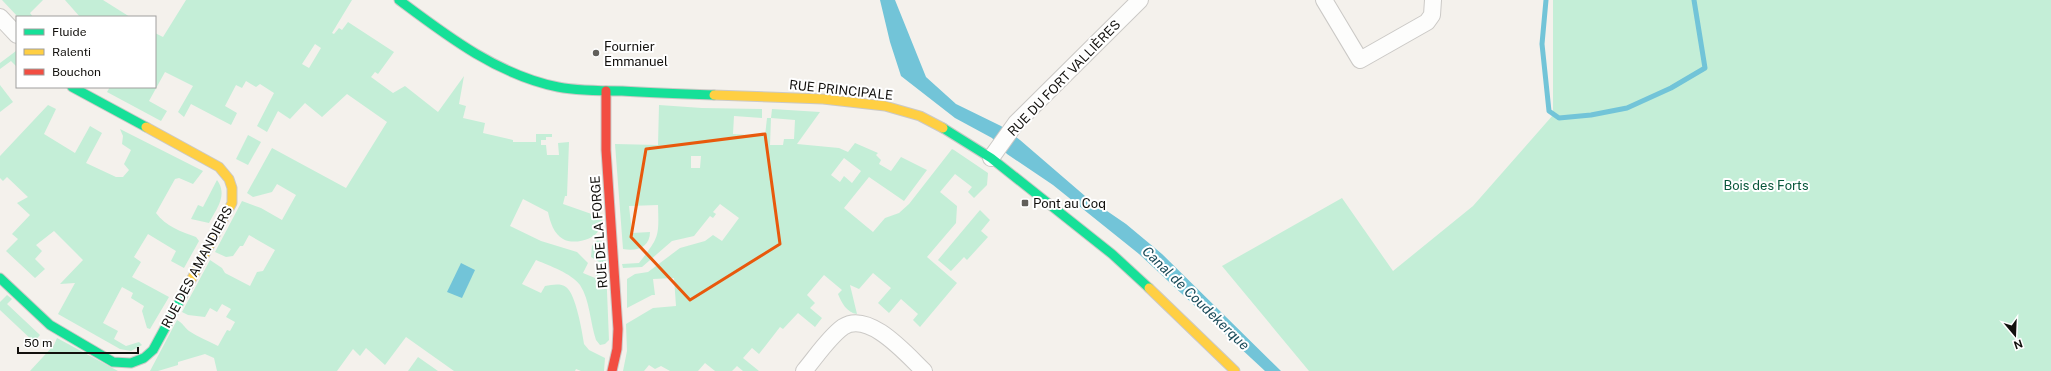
<svg xmlns="http://www.w3.org/2000/svg" width="2051" height="371" font-family="'Public Sans',sans-serif">
<rect width="100%" height="100%" fill="#f4f1ec"/>
<g fill="#c4eed7" fill-rule="evenodd">
<path d="M2,0H43L30,13L33,17H18Z"/>
<path d="M65,0H103L130,17H80Z"/>
<path d="M186,0H352L332,33L334,34L339,28L342,30L348,22L394,52L378,74L375,72L371,77L393,93L405,86L438,112L464,76L459,104L466,106L463,118L485,123L483,133L513,140V142H536V134H552V137H546V140H541V145H546L547,155H559L558,143L569,142L567,196H565L563,204L603,218C602,222 601,226 599,230C594,240 573,245 563,239C554,234 550,222 548,212L523,199L510,226L541,241L577,252L588,263L583,273L595,278L601,263L591,257L592,246L597,240L605,242L609,340L605,344L600,345L596,340C590,323 590,300 580,285C571,273 550,266 536,260L522,284L541,293L545,286C552,285 560,283 566,287C576,294 582,332 584,344L589,350L605,358L604,371H581L576,369L575,371H454L406,337L385,365L366,348L360,356L353,349L337,371H217L214,358L205,354L178,362V365L158,371H150L177,320C183,323 184,327 189,331C198,337 209,341 218,346L227,330L230,331L235,322L226,317L231,309L222,304L217,312L210,308L205,317L188,315L182,312L210,260L222,268L225,273L250,286L257,272L263,271L275,250L249,235L243,246H240L233,256L226,257L215,252L242,201L261,208L282,220L296,195L277,184L272,192L253,197L247,193L272,148L346,188L387,122L347,94L322,117L305,103L290,119L278,111L267,132L257,126L274,93L260,84L256,87L246,81L242,88L236,85L225,106L237,113L231,125L191,104L184,117L178,112L193,86L165,72L149,101L167,111L161,121L107,92L110,87H155V33L163,37ZM315,44L321,48L309,68L302,64Z"/>
<path d="M1553,0H2051V371H1309L1222,266L1342,198L1393,271L1473,206L1553,115Z"/>
<path d="M16,51L17,67L11,61L0,69V63Z"/>
<path d="M0,85L13,102L0,112Z"/>
<path d="M48,105L56,109L44,134L75,153L90,126L102,133L86,163L116,177H123L129,170L124,164L131,150L122,144L123,136L120,129L203,171L193,184L179,178L175,179L156,213C165,226 182,232 196,237L199,241L184,268L171,261L176,251L148,234L134,257L141,262L132,277L169,297L150,329L147,328L142,311L144,306L131,298L133,293L122,287L103,323L118,331L114,339L126,346L139,342L142,345L131,351L120,349L58,314L75,283L60,284L83,260L54,231L36,245L42,251L35,259L45,269L35,278L6,251L18,239L12,234L30,215L17,203L28,197L7,177L3,181L0,178V156Z"/>
<path d="M659,105L702,108L762,109V118L734,116L733,134L765,136L767,118H771L772,109L820,112L797,144L839,148L848,152L855,143L878,153L876,155L881,160L879,164L891,171L901,157L927,170L904,201L869,177L844,208L873,232L885,218L899,213L909,204L952,149L954,150L988,173L987,185L974,198L968,192L972,187L955,174L940,192L957,206L956,223L927,257L957,283L920,327L913,320L918,314L901,299L889,313L878,303L891,288L873,273L859,289L850,285L857,314C847,313 841,302 838,294L842,290L824,275L807,295L815,303L810,308L822,318L815,327L798,313L783,329L780,327L759,354L752,348L743,358L759,371H743L737,366L732,371H715L705,363L698,371H670L661,366L655,369L649,365L644,371H623L627,351L626,324L653,308L676,306L674,278L653,279L655,295H652L627,308V279L635,274L648,272L680,248L705,241L713,235L722,241L739,218L720,204L713,212L716,214L713,218L710,216L694,236L672,241L642,267L623,268L622,264L639,263C659,237 659,238 658,205L629,206L632,233L650,232C650,247 637,252 623,249L615,144L658,145ZM771,118L795,120L794,139H784L783,145H770ZM691,156H701L700,168H691ZM844,158L861,171L852,183L844,176L840,182L831,175Z"/>
<path d="M248,135L261,142L248,165L236,159Z"/>
<path d="M217,180C228,195 217,208 209,223L191,219L198,205L203,207Z"/>
<path d="M980,210L990,220L981,231L988,237L967,260L964,257L951,271L938,260Z"/>
<path d="M7,295L12,299L7,304L40,335L34,342L0,310V302Z"/>
<path d="M57,338L118,371H30L54,345Z"/>
<path d="M418,357L438,371H408Z"/>
</g>
<g fill="#72c4d8">
<path d="M880,0H895L926,77L956,104L1001,126L1020,140L1085,196L1126,224L1162,254L1281,371H1265L1139,254L1053,185L1007,154L992,138L955,118L901,76L890,42Z"/>
<path d="M461,263L475,270L462,298L447,292Z"/>
</g>
<g fill="none" stroke-linecap="round" stroke-linejoin="round">
<path stroke="#72c4d8" stroke-width="5" d="M1546,0L1542,44L1549,111L1559,118L1591,115L1627,108L1671,88L1705,68L1694,0"/>
<defs>
<g id="street">
<path d="M1324,0L1360,60L1427,22L1432,15L1433,0"/>
<path d="M0,17L17,35"/>
<path d="M991,158L1016,123L1140,0"/>
<path d="M804,371C816,357 828,338 843,327C869,310 907,355 924,371"/>
</g>
<g id="fast">
<path d="M399,0C447,36 498,75 558,87C579,91 601,91 622,91C653,93 683,94 714,95"/>
<path d="M72,87L146,127"/>
<path d="M943,128L991,158L1112,254L1149,288"/>
<path d="M0,278L50,325L113,362L131,363L144,358L153,350L190,282"/>
</g>
<g id="slow">
<path d="M714,95L823,99L885,106L920,116L943,128"/>
<path d="M146,127L219,167L229,179L232,188V203L190,282"/>
<path d="M1149,288L1235,371"/>
</g>
<path id="jam" d="M606,91V150L618,329L617,349L612,371"/>
</defs>
<use href="#street" stroke="#cbc9c6" stroke-width="18"/>
<use href="#fast" stroke="#cbc9c6" stroke-width="11"/>
<use href="#slow" stroke="#cbc9c6" stroke-width="11"/>
<use href="#jam" stroke="#cbc9c6" stroke-width="11"/>
<use href="#street" stroke="#fdfdfc" stroke-width="16"/>
<use href="#fast" stroke="#16e098" stroke-width="9"/>
<use href="#slow" stroke="#ffcf43" stroke-width="9"/>
<use href="#jam" stroke="#f24e42" stroke-width="9"/>
</g>
<path fill="none" stroke="#e8590c" stroke-width="3" stroke-linejoin="round" d="M765,134L780,244L690,300L631,237L646,149Z"/>
<g fill="#615f5b" stroke="#fff" stroke-width="1.5">
<circle cx="596" cy="53" r="4"/>
<rect x="1021" y="199" width="8" height="8" rx="2"/>
</g>
<g text-anchor="middle" dominant-baseline="central" stroke-width="4" stroke-linejoin="round" paint-order="stroke">
<g font-size="13" fill="#12100d" stroke="#fff" text-anchor="start">
<text x="604" y="46">Fournier<tspan x="604" dy="15">Emmanuel</tspan></text>
<text x="1033" y="203">Pont au Coq</text>
</g>
<g font-size="13" fill="#12100d" stroke="#fff">
<text transform="translate(1064 78) rotate(-46)">RUE DU FORT VALLIÈRES</text>
<text transform="translate(841 90) rotate(6)">RUE PRINCIPALE</text>
<text transform="translate(599 232) rotate(-94)">RUE DE LA FORGE</text>
<text transform="translate(197 267) rotate(-62)">RUE DES AMANDIERS</text>
</g>
<g font-size="13" fill="#07563a" stroke="#fff">
<text x="1766" y="185">Bois des Forts</text>
</g>
<g font-size="14" font-style="italic" fill="#1a4b59" stroke="#fff">
<text transform="translate(1196 298) rotate(44)">Canal de Coudekerque</text>
</g>
</g>
<rect x="16" y="16" width="140" height="72" fill="#ffffff" stroke="#a09f9e"/>
<rect x="24" y="29" width="20" height="6" fill="#16e098" stroke="#a09f9e"/>
<text x="52" y="36" font-size="12" fill="#12100d">Fluide</text>
<rect x="24" y="49" width="20" height="6" fill="#ffcf43" stroke="#a09f9e"/>
<text x="52" y="56" font-size="12" fill="#12100d">Ralenti</text>
<rect x="24" y="69" width="20" height="6" fill="#f24e42" stroke="#a09f9e"/>
<text x="52" y="76" font-size="12" fill="#12100d">Bouchon</text>
<g transform="translate(2015 335) rotate(161)" stroke="#ffffff" stroke-width="3" paint-order="stroke">
<path d="M0-3L7 15L0 10L-7 15Z" fill="#12100d"/>
<text y="-6" font-size="11" font-weight="bold" text-anchor="middle" fill="#12100d">N</text>
</g>
<path d="M18 347v6h120v-6" fill="none" stroke="#12100d" stroke-width="2"/>
<text x="24" y="347" font-size="12" fill="#12100d" stroke="#ffffff" stroke-width="3" paint-order="stroke">50 m</text>
</svg>
